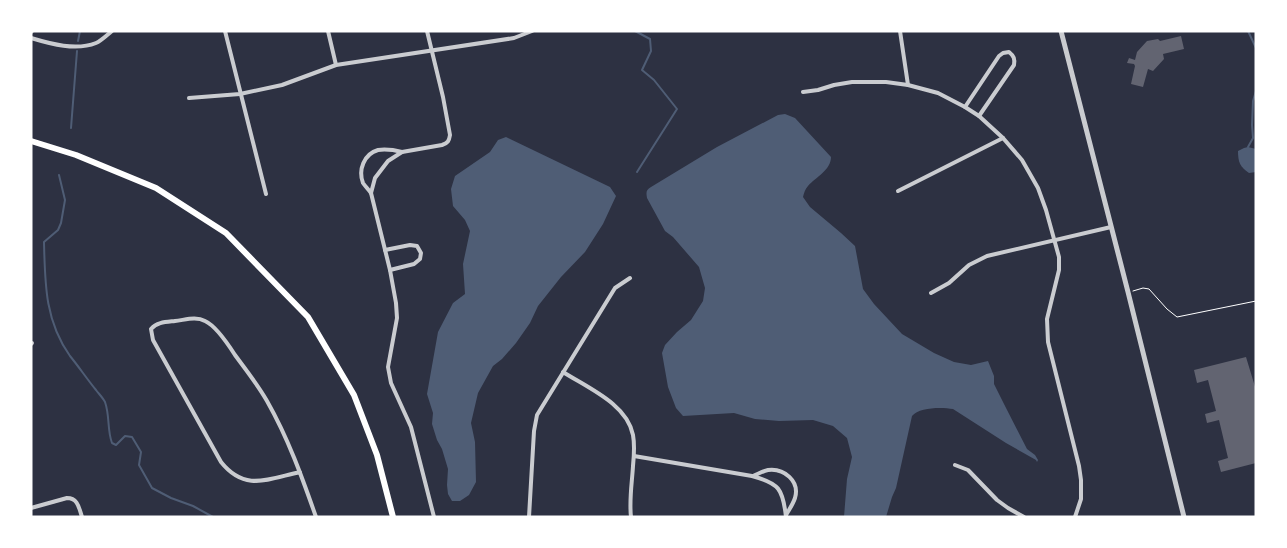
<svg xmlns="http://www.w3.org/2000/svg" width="1287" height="548" font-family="'PT Sans',sans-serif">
<rect width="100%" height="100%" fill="#2d3142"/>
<g fill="#4f5d75">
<path d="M785,114L795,118L831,157C831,170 816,177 808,186C805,189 804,193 803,197L810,207L841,233L855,246L863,289L874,304L902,334L934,353L954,362L971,365L988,361L994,376V384L1004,404L1027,449L1035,455L1038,460L1037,462L1036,460L1006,443L953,409C942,407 919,407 912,416L896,488L892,497L886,517H844L847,479L852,457L847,438L833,426L813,420L779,421L755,419L734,413L683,416L676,408L668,387L662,353L665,345L677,332L691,320L703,301L705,288L699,267L673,237L665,231L647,198C646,192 646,190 651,187L717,147L778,115Z"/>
<path d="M506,137L610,187L616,196L603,224L585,252L561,277L538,306L530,323L516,343L502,359L493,366L478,393L471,423L475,442L476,482L469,495L460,501H452L448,494L447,485L448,469L442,449L437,440L432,424L433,413L427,394L438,332L453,303L465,294L463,264L470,231L465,220L453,206L451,189L455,176L490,152L498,140Z"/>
<path d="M1248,147L1256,149V172L1249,173C1240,167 1238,162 1238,151L1244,148Z"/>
</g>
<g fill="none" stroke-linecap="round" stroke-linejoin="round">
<g stroke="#4f5d75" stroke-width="2">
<path d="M635,31L650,39L651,51L642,70L654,80L677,109L637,172"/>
<path d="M1248,31L1256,48"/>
<path d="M78,41L80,31"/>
<path d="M71,128L77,51"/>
<path d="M1248,147L1253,138L1252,125L1253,101L1256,91"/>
<path d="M59,175L65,200L61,223L58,230L44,242C45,284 45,321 70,356C79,367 87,379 96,390C99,394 103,398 105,402C110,416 107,430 112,443L116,445L125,436L132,437L141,452L139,465L152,488L171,498L193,506L213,517"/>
</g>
</g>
<g fill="#626471">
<path d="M1181,36L1184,49L1163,54L1164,59L1153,71L1148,69L1143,87L1131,84L1135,66L1134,64L1127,63L1129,58L1135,60L1137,52L1147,41L1158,39L1160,41Z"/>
<path d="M1246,357L1256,390V463L1221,472L1218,461L1228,458L1219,420L1207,423L1205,414L1216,411L1208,380L1197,383L1194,370Z"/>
</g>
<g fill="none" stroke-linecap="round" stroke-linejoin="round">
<path stroke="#fff" stroke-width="1" d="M1133,291L1143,288L1149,289L1167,309L1177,317L1256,301"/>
<g stroke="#caccd0" stroke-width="4">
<path d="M225,31L266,194"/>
<path d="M328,31L336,65"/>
<path d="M427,31L443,97L450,135C449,141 448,143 442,145L402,152L388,161L375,178L371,193L390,270L396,303L397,318L388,367L391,383L411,427L434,517"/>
<path d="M900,31L908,85"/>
<path d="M31,32L32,31"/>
<path d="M31,38C51,44 76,51 96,43C101,41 107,35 112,31"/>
<path d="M803,92L818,90L834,85L852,82H886L908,85L938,93L965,107L979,116L1003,138L1022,160L1038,188L1046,210L1059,257V270L1047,319L1048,342L1079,466L1081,480V499L1075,517"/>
<path d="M189,98L240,94L282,85L336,65L514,38L532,31"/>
<path d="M965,107L999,56L1003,53L1009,52C1014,56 1015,59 1014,65L979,116"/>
<path d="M898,191L1003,138"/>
<path d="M371,193C368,189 365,186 363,183C358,170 364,154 378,150C386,149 394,150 402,152"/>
<path d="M385,250L410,245L417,246L421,253L420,259L414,264L390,270"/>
<path d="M931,293L949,283L969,265L987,256L1111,227"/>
<path d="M31,344L32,343"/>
<path d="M563,372C588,388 627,404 633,435C635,446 634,456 633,466C632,483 629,500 631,517"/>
<path d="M634,456L752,476C779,483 783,489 786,517"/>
<path d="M955,465L968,470L997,500L1008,508L1024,517"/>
<path d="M300,472C268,479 245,492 221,462L153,340L151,329C157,322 166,322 175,321C185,320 196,316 205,321C216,326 228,344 235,355C246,370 258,385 267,401C288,438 302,477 316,517"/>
<path d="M753,476C758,474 763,471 768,470C784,468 800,481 795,498C793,504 789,510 786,515"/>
<path d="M31,508L67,498C78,498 79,508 82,517"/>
<path d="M529,517L534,431L537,415L615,288L630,278"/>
</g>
<path stroke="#caccd0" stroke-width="5" d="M1061,31L1128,292L1184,517"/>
<path stroke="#fff" stroke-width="6" d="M31,141L76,155L156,188L226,233L308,317L354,395L377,455L393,517"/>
</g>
<rect width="1287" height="548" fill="none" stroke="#ffffff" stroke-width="65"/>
</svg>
